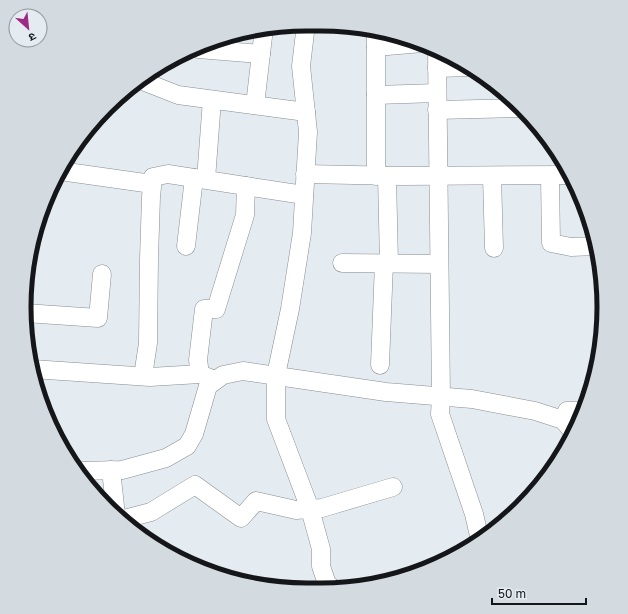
<svg xmlns="http://www.w3.org/2000/svg" width="628" height="614" font-family="'Golos Text','Noto Sans Devanagari',sans-serif">
<rect width="100%" height="100%" fill="#e4ebf1"/>
<g fill="none" stroke-linecap="round" stroke-linejoin="round">
<defs>
<g id="minor">
<path d="M306,24L301,66L308,132L302,233L290,309L276,375V419L310,509L321,549V566L327,584L334,589"/>
<path d="M199,46L198,49L261,54"/>
<path d="M376,47L422,43"/>
<path d="M437,50L441,397L440,414L474,514L480,540"/>
<path d="M437,68L470,67"/>
<path d="M146,75L145,82L178,95L306,112"/>
<path d="M376,95L437,93"/>
<path d="M255,105L264,28"/>
<path d="M437,110L520,108"/>
<path d="M60,171L152,184"/>
<path d="M305,174L402,176L570,175"/>
<path d="M376,176V34"/>
<path d="M387,176L389,263"/>
<path d="M492,176L494,248"/>
<path d="M550,176L551,243L571,247L596,246"/>
<path d="M206,179L212,100"/>
<path d="M186,246L194,178"/>
<path d="M342,263L439,264"/>
<path d="M25,313L98,318L102,274"/>
<path d="M380,365L384,263"/>
<path d="M32,369L150,377L200,374"/>
<path d="M143,376L148,343L149,259L151,197L153,177L168,174L304,195"/>
<path d="M215,380L200,374L198,360L204,309H216L245,215L246,186"/>
<path d="M563,420L567,411H583"/>
<path d="M111,470L116,515"/>
<path d="M77,471L122,470L166,458L187,446L194,434L208,386L223,375L243,371L386,392L472,399L535,411L563,420L573,432"/>
<path d="M120,520L151,512L195,485L241,518L256,501L296,510L322,508L393,487"/>
</g>
</defs>
<use href="#minor" stroke="#878d93" stroke-width="19"/>
<use href="#minor" stroke="#fff" stroke-width="18"/>
</g>
<path d="M0 0H628V614H0ZM307 31H321A276 276 0 0 1 597 307V307A276 276 0 0 1 321 583H307A276 276 0 0 1 31 307V307A276 276 0 0 1 307 31Z" fill="#d3dae0" fill-rule="evenodd"/>
<path fill="none" stroke="#141619" stroke-width="5" d="M307 31H321A276 276 0 0 1 597 307V307A276 276 0 0 1 321 583H307A276 276 0 0 1 31 307V307A276 276 0 0 1 307 31Z"/>
<g transform="translate(28 28) rotate(153)"><circle r="19" fill="#e4ebf1" stroke="#91969b"/>
<path d="M0-3L7 15L0 10L-7 15Z" fill="#9e2a85"/>
<text y="-6" font-size="11" font-weight="bold" text-anchor="middle" fill="#141619">उ</text>
</g>
<path d="M492 598v6h94v-6" fill="none" stroke="#141619" stroke-width="2"/>
<text x="498" y="598" font-size="12" fill="#141619" stroke="#e4ebf1" stroke-width="3" paint-order="stroke">50 m</text>
</svg>
